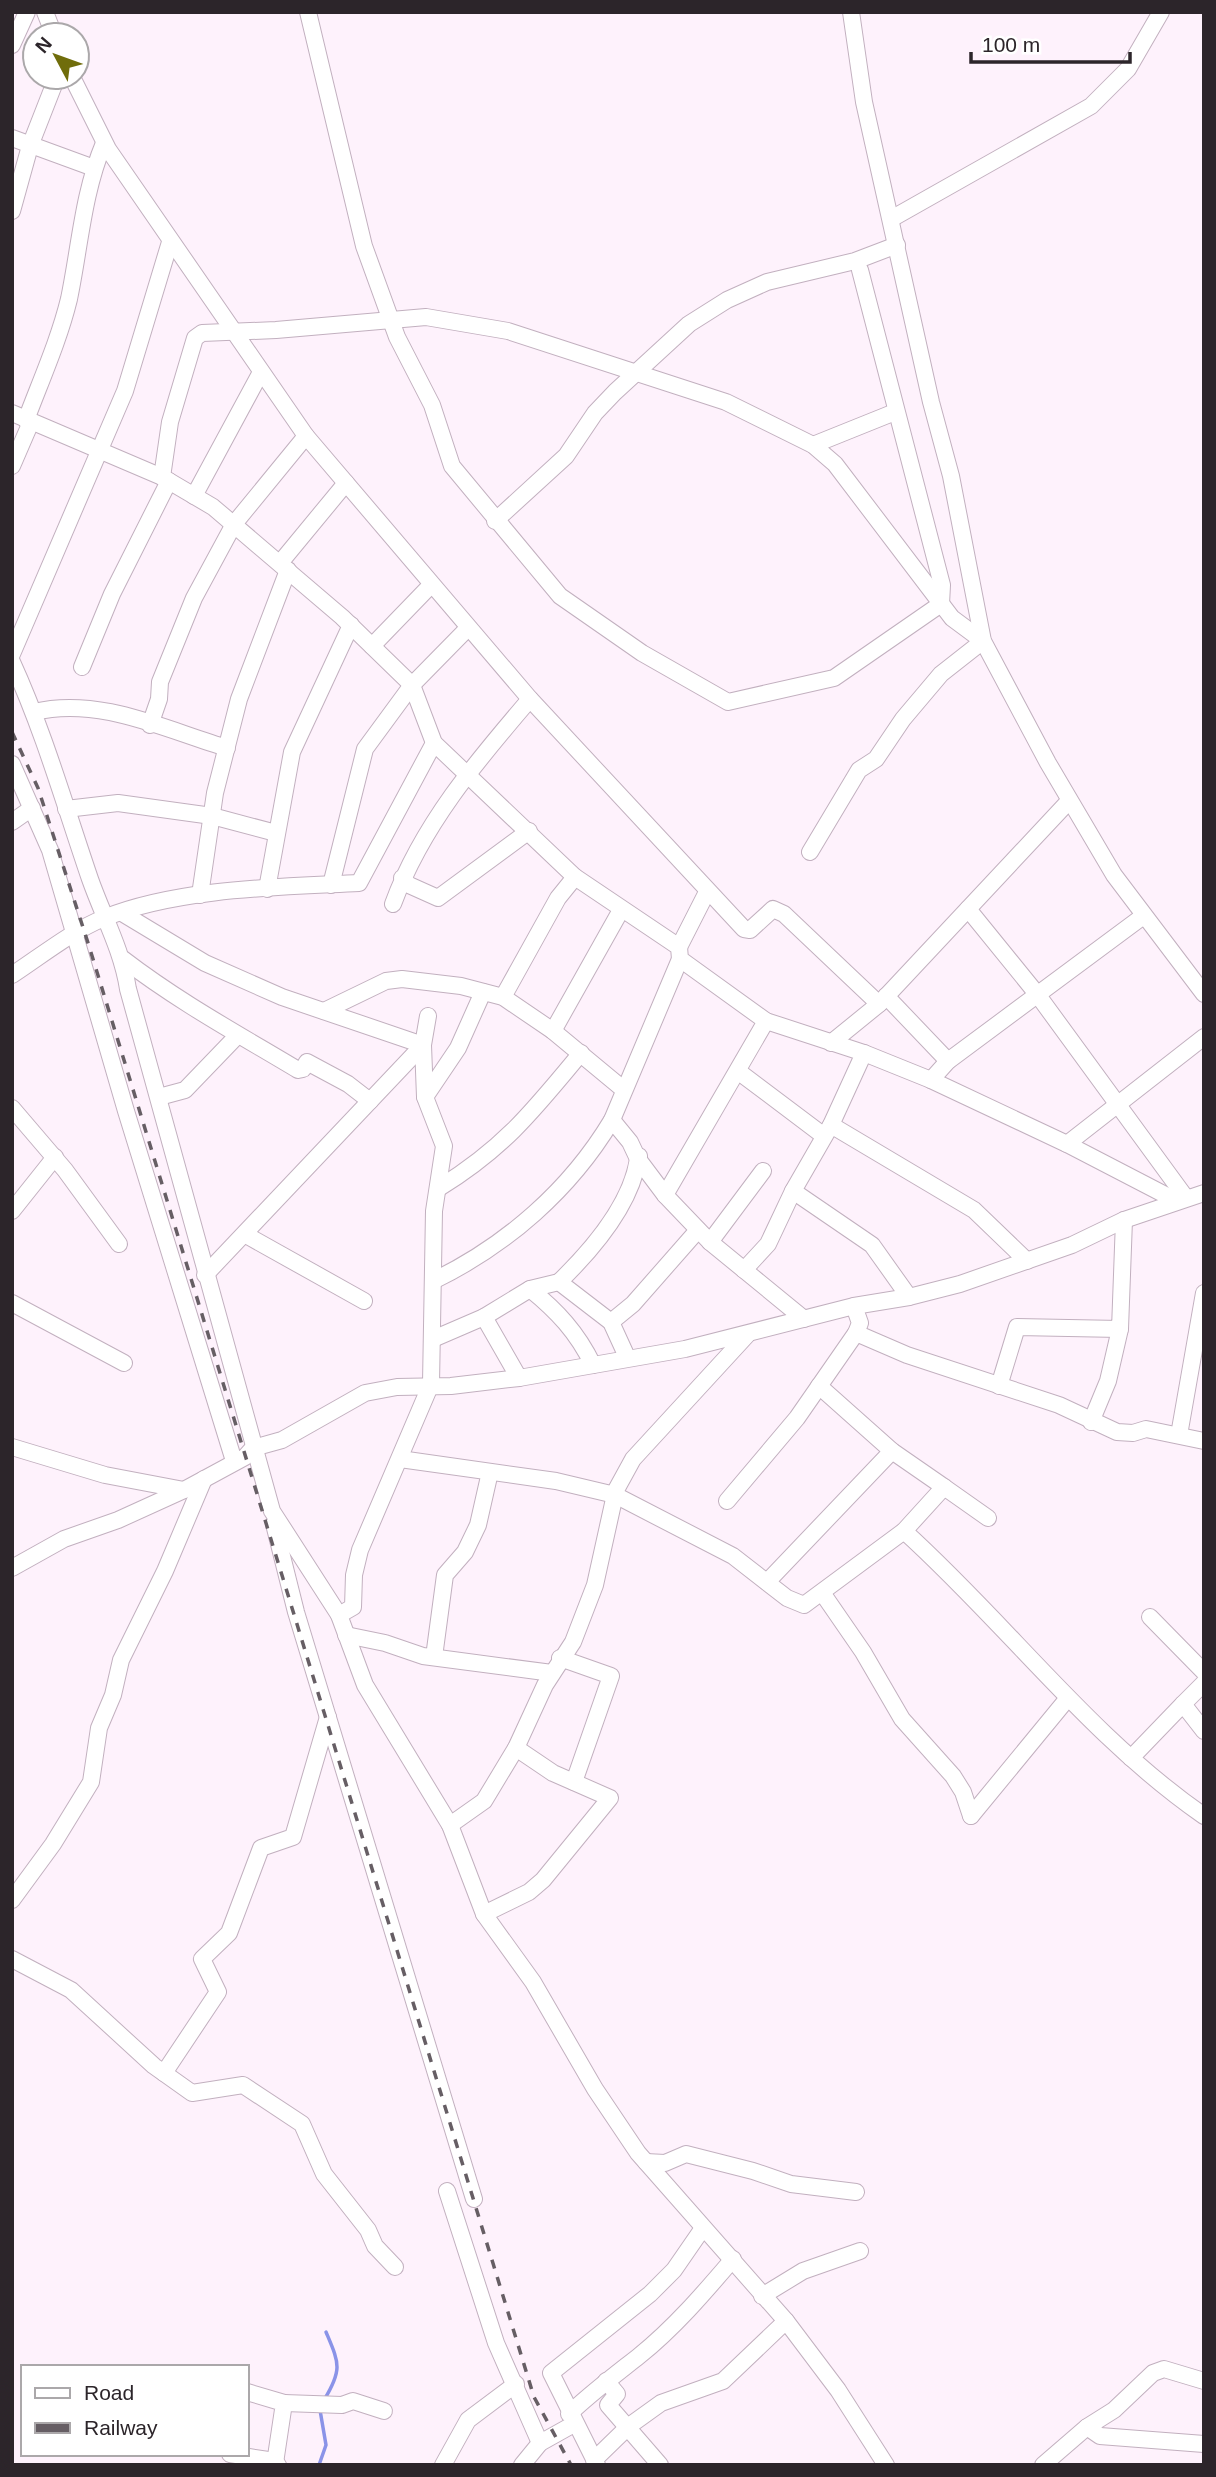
<svg xmlns="http://www.w3.org/2000/svg" width="1216" height="2477" font-family="Arial,sans-serif">
<rect width="100%" height="100%" fill="#fef2fc"/>
<g fill="none" stroke-linecap="round" stroke-linejoin="round">
<g stroke="#8a93e8" stroke-width="3.5">
<path d="M324,2400C343,2369 339,2363 326,2332"/>
<path d="M319,2465L326,2445L320,2410"/>
</g>
<defs>
<g id="minor">
<path d="M45,12L54,35"/>
<path d="M308,12L364,246L397,337L432,405L452,466L560,596L642,653L728,702L834,678L941,604L942,585L860,270"/>
<path d="M851,12L864,102L931,402L951,476L983,641L1048,763L1114,875L1204,994"/>
<path d="M12,45L27,12"/>
<path d="M72,77L108,149L306,436L530,699L744,929L750,930L773,909L784,914L879,1004L1069,801"/>
<path d="M12,138L94,168"/>
<path d="M12,211L30,146L57,77"/>
<path d="M891,219L1091,106L1128,69L1161,12"/>
<path d="M12,413L162,477L213,507L342,617L412,685L434,743L575,877L679,947L680,959L766,1021L864,1053L931,1080L1067,1144L1175,1200"/>
<path d="M26,420C41,380 59,340 69,299C80,246 83,193 104,143"/>
<path d="M813,445L895,412"/>
<path d="M12,466L31,422"/>
<path d="M162,477L170,422L195,338L202,333L276,330L426,317L508,331L726,402L813,445L835,464L952,618L983,641L941,674L903,719L876,759L859,770L810,852"/>
<path d="M194,496L261,372"/>
<path d="M495,521L566,456L595,413L615,392L689,324L727,300L767,282L855,261L897,245"/>
<path d="M280,563L346,483"/>
<path d="M372,646L431,585"/>
<path d="M12,654L125,391L170,242"/>
<path d="M12,662C44,732 65,806 90,879C103,916 122,950 128,989L272,1511L339,1615L365,1685L450,1825L484,1914L533,1982L595,2089L638,2153L786,2321L838,2390L886,2465"/>
<path d="M82,667L112,594L169,481"/>
<path d="M34,712C99,696 166,730 227,748"/>
<path d="M150,725L159,699L160,682L194,598L234,524L306,436"/>
<path d="M12,764L50,850L126,1111L234,1461"/>
<path d="M66,809L118,803L212,816L276,833"/>
<path d="M12,822L32,808"/>
<path d="M402,878L409,885L438,898L529,831"/>
<path d="M331,885L365,749L412,685L468,628"/>
<path d="M267,889L292,752L351,625"/>
<path d="M200,895L215,793L239,699L288,570"/>
<path d="M393,904C422,825 476,762 530,699"/>
<path d="M968,909L1037,994L1186,1198"/>
<path d="M122,913L205,963L282,997L423,1045L425,1097L444,1146L434,1211L431,1384L360,1550L354,1575L353,1607L339,1615"/>
<path d="M679,947L707,892"/>
<path d="M123,959C179,1002 238,1034 298,1070L303,1069L307,1062L348,1084L370,1101"/>
<path d="M12,975C41,956 72,931 104,918C178,888 280,887 359,883L434,743"/>
<path d="M886,996L948,1061"/>
<path d="M503,997L558,898L575,877"/>
<path d="M324,1011L386,981L402,979L461,986L503,997L553,1031L623,1089"/>
<path d="M553,1031L621,910"/>
<path d="M831,1043L879,1004"/>
<path d="M864,1053L831,1125L793,1191L872,1245L909,1297"/>
<path d="M739,1072L824,1136"/>
<path d="M931,1080L948,1061L1142,917"/>
<path d="M159,1097L185,1090L237,1036"/>
<path d="M425,1097L458,1048L483,992"/>
<path d="M12,1108L65,1170L119,1244"/>
<path d="M612,1120L680,959"/>
<path d="M831,1125L974,1210L1027,1261"/>
<path d="M1067,1144L1204,1037"/>
<path d="M439,1188C504,1148 533,1111 581,1053"/>
<path d="M665,1195L766,1021"/>
<path d="M12,1211L55,1157"/>
<path d="M246,1235L364,1301"/>
<path d="M710,1242L763,1171"/>
<path d="M744,1270L768,1244L793,1191"/>
<path d="M205,1275L423,1045L428,1016"/>
<path d="M433,1281C507,1245 570,1190 612,1120L630,1142L638,1159L639,1156"/>
<path d="M530,1289C557,1311 577,1332 593,1365"/>
<path d="M12,1303L124,1363"/>
<path d="M484,1317L519,1378"/>
<path d="M611,1322L633,1304L698,1230"/>
<path d="M856,1333L907,1355L1059,1405L1117,1432L1133,1433L1146,1429L1204,1441"/>
<path d="M433,1339L484,1317L530,1289L559,1282"/>
<path d="M627,1357L611,1322L559,1282C592,1250 631,1204 638,1159L665,1195L710,1242L804,1319"/>
<path d="M999,1386L1017,1327L1120,1329L1124,1220"/>
<path d="M1091,1422L1108,1381L1120,1329"/>
<path d="M1179,1435L1204,1293"/>
<path d="M12,1447L105,1475L184,1490"/>
<path d="M400,1459L556,1481L615,1495L733,1556L787,1598L804,1605L904,1531L944,1487L892,1451L819,1386"/>
<path d="M944,1487L988,1518"/>
<path d="M727,1501L797,1418L856,1333L860,1323L854,1306"/>
<path d="M274,1524L296,1612L474,2199"/>
<path d="M904,1531C1007,1624 1090,1737 1204,1816"/>
<path d="M12,1568L64,1539L118,1520L184,1490L245,1457L253,1448L282,1440L365,1393L397,1387L451,1386L519,1378L685,1349L854,1306L909,1297L960,1284L1072,1245L1124,1220L1204,1193"/>
<path d="M767,1582L892,1451"/>
<path d="M823,1594L863,1652L902,1719L953,1776L963,1792L971,1816"/>
<path d="M1150,1617L1204,1672"/>
<path d="M346,1635L385,1643L423,1656L552,1673"/>
<path d="M434,1657L445,1575L465,1552L478,1525L490,1472"/>
<path d="M560,1658L611,1676L574,1782"/>
<path d="M1183,1704L1204,1683"/>
<path d="M1131,1758L1183,1704L1204,1731"/>
<path d="M971,1816L1068,1698"/>
<path d="M450,1825L484,1801L516,1748L545,1685L573,1642L595,1585L616,1490L633,1459L747,1335"/>
<path d="M12,1900L53,1844L91,1782L99,1728L113,1695L121,1660L165,1571L204,1479"/>
<path d="M484,1914L529,1892L543,1880L610,1798L553,1773L516,1748"/>
<path d="M12,1959L71,1990L154,2066L192,2093L243,2085L302,2124L324,2174L368,2230L375,2246L395,2267"/>
<path d="M164,2073L218,1992L202,1959L229,1933L261,1848L293,1837L328,1717"/>
<path d="M646,2162L665,2163L686,2154L753,2171L791,2184L856,2192"/>
<path d="M447,2191L496,2343L540,2443"/>
<path d="M762,2296L803,2271L860,2251"/>
<path d="M606,2381L617,2394L608,2405L660,2465"/>
<path d="M247,2392L284,2403L275,2463"/>
<path d="M284,2403L342,2405L353,2401L384,2411"/>
<path d="M569,2414C591,2393 615,2375 639,2356C674,2328 704,2293 733,2259"/>
<path d="M1087,2427L1100,2436L1204,2444"/>
<path d="M230,2454L268,2460L278,2465"/>
<path d="M594,2460L629,2426L661,2403L723,2381L786,2321"/>
<path d="M443,2465L468,2420L516,2384"/>
<path d="M522,2465L540,2443L574,2424"/>
<path d="M597,2465L551,2373L650,2294L674,2270L703,2228"/>
<path d="M1043,2465L1087,2427L1114,2410L1153,2373L1164,2369L1204,2381"/>
</g>
</defs>
<use href="#minor" stroke="#c2b0bf" stroke-width="18"/>
<use href="#minor" stroke="#fff" stroke-width="16"/>
<path stroke="#665e64" stroke-width="3.5" stroke-dasharray="9 9" stroke-linecap="butt" d="M12,732L38,788L89,946L534,2397L571,2465"/>
</g>
<rect width="1216" height="2477" fill="none" stroke="#2c252a" stroke-width="28"/>
<rect x="21" y="2365" width="228" height="91" fill="#ffffff" stroke="#aba8aa" stroke-width="2"/>
<rect x="35" y="2388" width="35" height="10" fill="#ffffff" stroke="#aba8aa" stroke-width="2"/>
<text x="84" y="2400" font-size="21" fill="#2c252a">Road</text>
<rect x="35" y="2423" width="35" height="10" fill="#665e64" stroke="#aba8aa" stroke-width="2"/>
<text x="84" y="2435" font-size="21" fill="#2c252a">Railway</text>
<g transform="translate(56 56) rotate(311)"><circle r="33" fill="#ffffff" stroke="#aba8aa" stroke-width="2"/>
<path d="M0-5L12 26L0 18L-12 26Z" fill="#706d0b"/>
<text y="-10" font-size="19" font-weight="bold" text-anchor="middle" fill="#2c252a">N</text>
</g>
<path d="M971 52v10h159v-10" fill="none" stroke="#2c252a" stroke-width="3.5"/>
<text x="982" y="52" font-size="21" fill="#2c252a" stroke="#ffffff" stroke-width="5" paint-order="stroke">100 m</text>
</svg>
